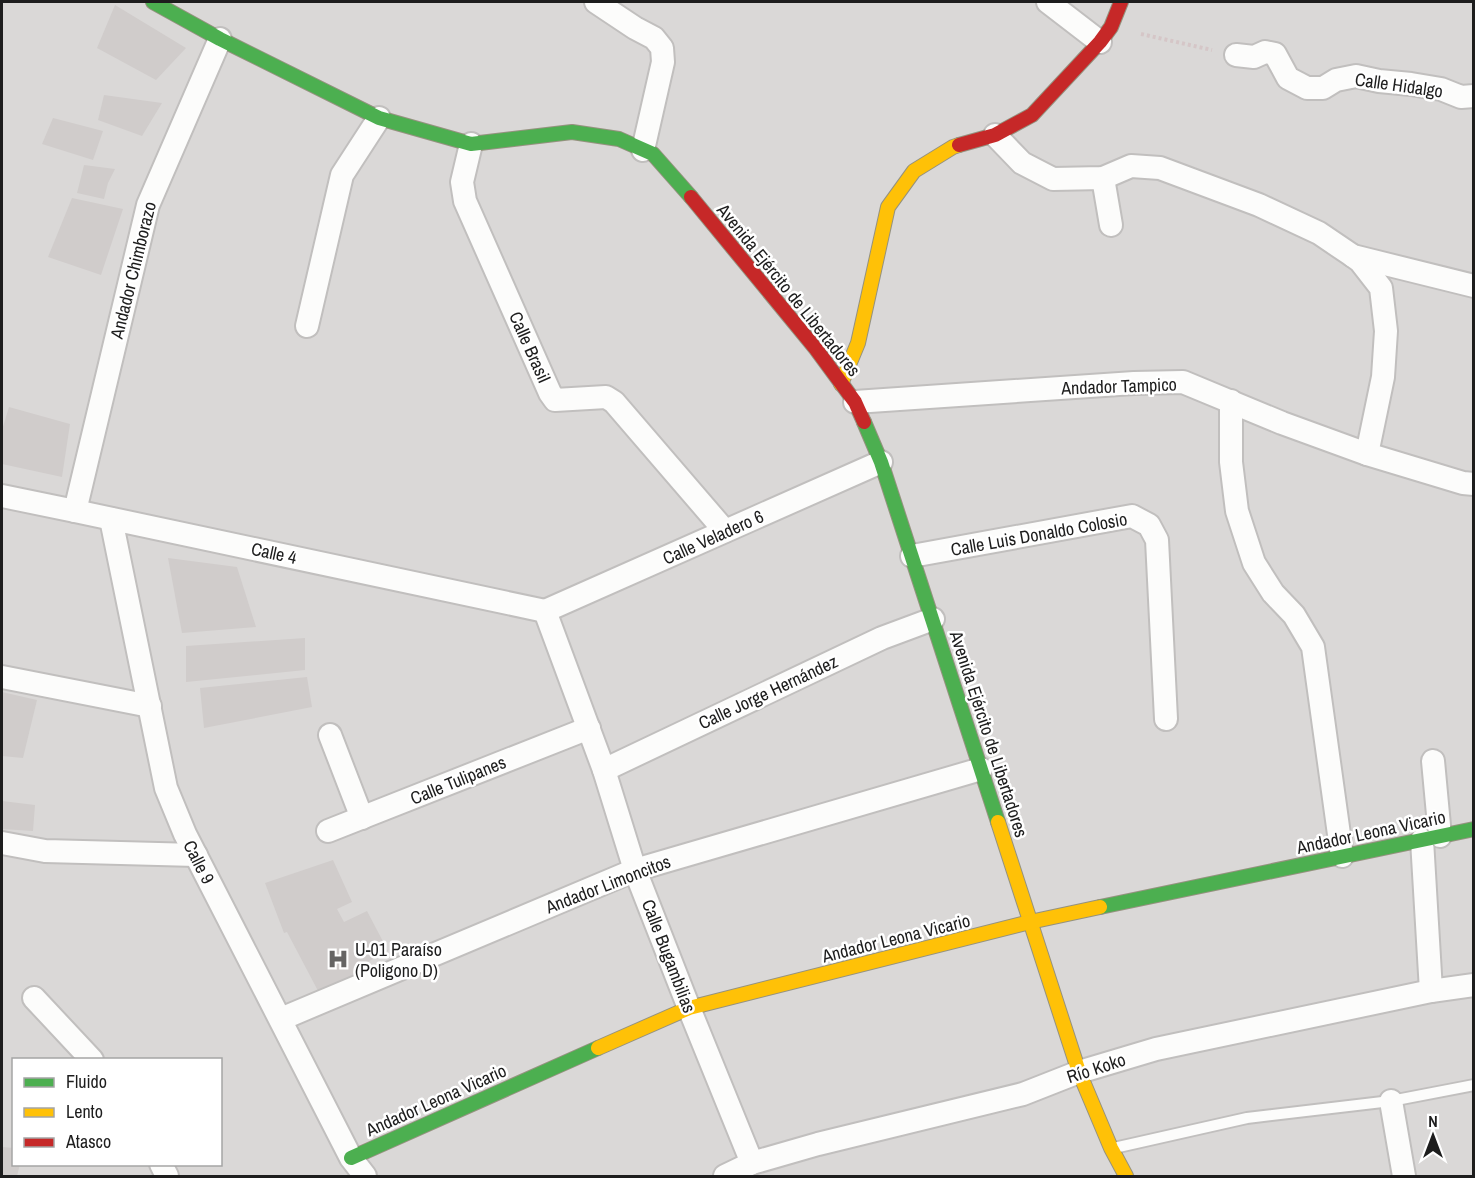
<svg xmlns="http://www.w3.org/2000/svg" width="1475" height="1178" font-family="'Archivo Narrow',sans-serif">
<rect width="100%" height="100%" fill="#ebe8e6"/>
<path fill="#dad8d7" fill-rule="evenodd" d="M2,2H1473V1176H2ZM14,1060H220V1164H14Z"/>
<g fill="#d0cccb">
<path d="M115,5L186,48L156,80L97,48Z"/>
<path d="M104,95L162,103L142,136L98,120Z"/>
<path d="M53,118L103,131L93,160L42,144Z"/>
<path d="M84,165L115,169L108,183L104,199L77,193Z"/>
<path d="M72,198L123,209L101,275L48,257Z"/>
<path d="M9,407L70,424L62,477L2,464V430Z"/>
<path d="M168,558L237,567L256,627L182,633Z"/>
<path d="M305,638V670L186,682V646Z"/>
<path d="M307,677L312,707L204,728L200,688Z"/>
<path d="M2,692L37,700L23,758L2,756Z"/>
<path d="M2,801L35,805L33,831L2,829Z"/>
<path d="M333,860L352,902L337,909L344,922L367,911L388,951L360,966L369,984L326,1006L287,932L284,933L265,883Z"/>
<path d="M2,1147L14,1148V1164H20L17,1176H2Z"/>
</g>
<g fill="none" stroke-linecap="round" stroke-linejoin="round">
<defs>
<path id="lane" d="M1114,1148L1247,1118L1391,1101L1474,1085"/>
<g id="street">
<path d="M596,2L635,28L654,38L662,48L663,62L643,150"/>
<path d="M1048,2L1100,42"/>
<path d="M1236,55L1254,57L1265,52L1275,54L1288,78L1307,88H1323L1336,80L1356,76L1379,81L1411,84L1441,89L1461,97L1474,96"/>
<path d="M995,135L1022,163L1053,179L1103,178L1131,166L1160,168L1259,205L1319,233L1353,256L1474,286"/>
<path d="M471,144L462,182L465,201L550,393L555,400L606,397L614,402L725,531"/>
<path d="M1103,178L1111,225"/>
<path d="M1353,256L1360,261L1381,288L1386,331L1383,377L1367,454"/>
<path d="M307,326L342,175L379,118"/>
<path d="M1231,401V462L1237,511L1254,563L1273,593L1294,615L1313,647L1342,856"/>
<path d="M855,402L1134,383L1183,382L1282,423L1367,454L1463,483L1474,484"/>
<path d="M2,496L75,511L545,611"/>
<path d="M75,511L148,205L220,39"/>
<path d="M111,519L166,788L185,834L351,1158L365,1176"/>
<path d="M912,556L1132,516L1149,525L1157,540L1166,719"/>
<path d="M545,611L604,770L635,870L689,1008L752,1163"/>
<path d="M545,611L881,462"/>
<path d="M2,677L150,706"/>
<path d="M330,735L362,818"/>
<path d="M1433,761L1440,836"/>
<path d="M604,770L882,638L933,619"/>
<path d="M328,831L589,728"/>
<path d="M1422,840L1431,991"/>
<path d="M2,843L45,851L196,855"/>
<path d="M34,998L92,1060"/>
<path d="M281,1019L635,870L981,769"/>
<path d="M1391,1101L1404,1176"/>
<path d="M161,1164L167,1176"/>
<path d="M725,1176L752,1163L818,1144L1023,1094L1079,1072L1156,1049L1431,991L1474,985"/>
</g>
<g id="fast">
<path d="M153,2L220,39L379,118L471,144L572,132L619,139L653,154L691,197"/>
<path d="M864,422L881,462L998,822"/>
<path d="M1100,907L1474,829"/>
<path d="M351,1158L598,1048"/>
</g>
<g id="slow">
<path d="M841,384L858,343L888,207L914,171L953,147L959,145"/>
<path d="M998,822L1079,1072L1111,1148L1126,1176"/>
<path d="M598,1048L689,1008L1030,922L1100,907"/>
</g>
<g id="jam">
<path d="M959,145L995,135L1032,115L1100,42L1111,27L1121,2"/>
<path d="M691,197L816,349L855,402L864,422"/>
</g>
</defs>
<use href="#lane" stroke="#c1bfbe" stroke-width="14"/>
<use href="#street" stroke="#c1bfbe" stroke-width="26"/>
<use href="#fast" stroke="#95927f" stroke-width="16"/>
<use href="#slow" stroke="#95927f" stroke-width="16"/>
<use href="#jam" stroke="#95927f" stroke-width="16"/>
<path stroke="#d5c6c7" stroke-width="4" stroke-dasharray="3 3" stroke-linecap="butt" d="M1141,34L1212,50"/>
<use href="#lane" stroke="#fcfcfb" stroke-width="10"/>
<use href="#street" stroke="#fcfcfb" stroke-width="22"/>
<use href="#fast" stroke="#4caf50" stroke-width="14"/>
<use href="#slow" stroke="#ffc107" stroke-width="14"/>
<use href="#jam" stroke="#c62828" stroke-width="14"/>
</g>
<defs>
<symbol id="hospital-bare" viewBox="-9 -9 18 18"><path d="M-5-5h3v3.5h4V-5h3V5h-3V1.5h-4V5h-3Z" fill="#656463" stroke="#fff" stroke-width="2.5" paint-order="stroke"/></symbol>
</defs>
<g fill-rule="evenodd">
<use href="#hospital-bare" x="323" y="944" width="30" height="30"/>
</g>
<g text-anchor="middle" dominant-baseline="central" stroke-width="5" stroke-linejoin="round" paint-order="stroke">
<g font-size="18" fill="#1d1d1d" stroke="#fff">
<text transform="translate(1399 85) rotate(8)">Calle Hidalgo</text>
<text transform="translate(133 270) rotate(-76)">Andador Chimborazo</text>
<text transform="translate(789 290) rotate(51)">Avenida Ejército de Libertadores</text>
<text transform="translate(530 347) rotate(66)">Calle Brasil</text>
<text transform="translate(1119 386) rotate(-2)">Andador Tampico</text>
<text transform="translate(1039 534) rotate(-10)">Calle Luis Donaldo Colosio</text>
<text transform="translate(713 537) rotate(-24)">Calle Veladero 6</text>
<text transform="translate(274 553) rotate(12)">Calle 4</text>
<text transform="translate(768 692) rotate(-25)">Calle Jorge Hernández</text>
<text transform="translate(989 734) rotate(72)">Avenida Ejército de Libertadores</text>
<text transform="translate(458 780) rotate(-22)">Calle Tulipanes</text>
<text transform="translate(1371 832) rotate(-12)">Andador Leona Vicario</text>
<text transform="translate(199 862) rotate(63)">Calle 9</text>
<text transform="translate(608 884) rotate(-21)">Andador Limoncitos</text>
<text transform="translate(896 938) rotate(-14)">Andador Leona Vicario</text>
<text transform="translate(669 956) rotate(69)">Calle Bugambilias</text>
<text transform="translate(1096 1068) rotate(-18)">Río Koko</text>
<text transform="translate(436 1100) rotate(-24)">Andador Leona Vicario</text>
</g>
<g font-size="18" fill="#1d1d1d" stroke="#fff" text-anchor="start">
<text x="355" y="949">U-01 Paraíso<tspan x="355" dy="21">(Poligono D)</tspan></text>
</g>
</g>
<rect width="1475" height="1178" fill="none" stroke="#1d1d1d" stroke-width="6"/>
<rect x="12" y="1058" width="210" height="108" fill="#ffffff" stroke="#a5a5a5" stroke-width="1.5"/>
<rect x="24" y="1078" width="30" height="9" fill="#4caf50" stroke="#a5a5a5" stroke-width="1.5"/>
<text x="66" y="1088" font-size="18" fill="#1d1d1d">Fluido</text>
<rect x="24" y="1108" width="30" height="9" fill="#ffc107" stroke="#a5a5a5" stroke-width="1.5"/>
<text x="66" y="1118" font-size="18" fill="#1d1d1d">Lento</text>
<rect x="24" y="1138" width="30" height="9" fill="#c62828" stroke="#a5a5a5" stroke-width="1.5"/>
<text x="66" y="1148" font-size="18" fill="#1d1d1d">Atasco</text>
<g transform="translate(1433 1136)" stroke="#ffffff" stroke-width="4.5" paint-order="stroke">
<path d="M0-4.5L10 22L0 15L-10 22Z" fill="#1d1d1d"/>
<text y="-9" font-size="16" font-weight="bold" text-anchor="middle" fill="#1d1d1d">N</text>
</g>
</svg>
